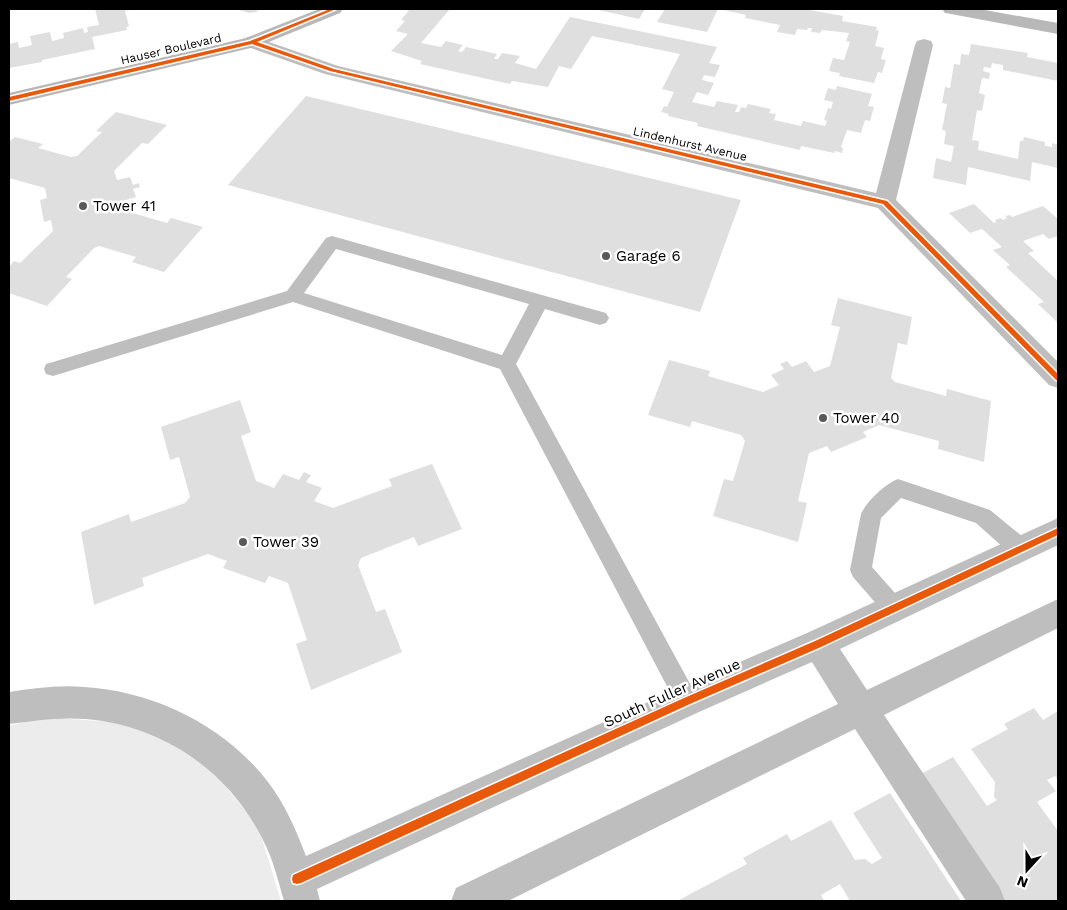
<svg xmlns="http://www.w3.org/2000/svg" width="1067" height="910" font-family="'Work Sans',sans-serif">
<rect width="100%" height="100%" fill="#fff"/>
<path fill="#ececec" d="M41,717L128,723L203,759L258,826L281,901H9V726Z"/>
<g fill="#dfdfdf">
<path d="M95,9H129V10L125,11L129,26L126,27L127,30L92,37L95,49L42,60V62L9,68V44L18,42L19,48L32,45L30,36L50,32L52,41L64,38L63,33L83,28L84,33L88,32L87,27L99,25Z"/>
<path d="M236,9H259L256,12L249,13Z"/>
<path d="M410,9H450L421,43L441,47L446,41L463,45L458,51L462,52L466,47L497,54L494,59H498L502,53L520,56L515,63L536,69L570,17L717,47L709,63L720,65L715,77L704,75L702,80L714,83L708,95L697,92L692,102L714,107L717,101L738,105L735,112H739L741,107L746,108L748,104L771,109L769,113L776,114L774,120L801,126L803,121L825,126L827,121L824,120L828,108L831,109L833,102L824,100L828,88L836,90L837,86L872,94L868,106L874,107L870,121L865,120L861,133L847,130L841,147L843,148L842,153L835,151L834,153L801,146L800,150L697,126L698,123L668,116L669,114L661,112L664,106L667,107L674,92L662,89L680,54L592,36L571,69L559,66L548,87L512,81L510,84L420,64L422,61L391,51L408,34L396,31L405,21L401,20Z"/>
<path d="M594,9H645L639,19Z"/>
<path d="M665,9H718L707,32L657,22Z"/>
<path d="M719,9H804L843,16L842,21L877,27L876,30L879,31L875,46L884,48L881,59L886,60L882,73L878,72L874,83L839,76L840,73L829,71L833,58L844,60L850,42L846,41L849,33L822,30L820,33L811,32L812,28H808L807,30L797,29L795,35L777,32L780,25L745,18L746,15Z"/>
<path d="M971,44L1028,53L1027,57L1058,63V81L1003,70V65L992,63L991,68L984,67L983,71L990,73L989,79L982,78L979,93L985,95L982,111L977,110L972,140L979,141L978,150L1018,159L1020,141H1023L1024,137L1045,142V146L1052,147V143L1058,145V168L1032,162L1030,181L968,167L966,185L933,178L936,158L951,162L954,146L944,144L946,131L942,130L947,104L942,103L945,87L950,88L954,64L960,65L961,54L969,55Z"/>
<path d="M306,96L741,200L700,312L228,185Z"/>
<path d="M116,112L167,125L148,144L142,143L114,171L117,180L130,177L133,185L139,183L140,187L133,189L136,197L122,201L126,211L167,223L171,218L203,227L164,272L132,262L136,257L99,246L94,248L66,277L72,279L47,306L9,293V267L14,261L20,263L53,231L51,220L44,222L40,200L47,198L45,188L9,178V142L15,137L43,144L38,148L71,157L77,156L102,132L96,131Z"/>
<path d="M974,204L994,223L996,222L995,220L1001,218L1003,220L1007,218L1005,216L1010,215L1012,217L1043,206L1058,219V236L1049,239L1043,234L1023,241L1034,251L1028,253L1058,281V323L1038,304L1044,302L1006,267L1010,265L993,250L1002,247L982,229L970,233L949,213Z"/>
<path d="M838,298L912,317L907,345L898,343L891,378L895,382L946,396L947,389L991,401L984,462L938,449L939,441L879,425L863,432L867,437L831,452L827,446L809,453L798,501L807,503L798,542L713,516L724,479L733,481L745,441L741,435L692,421L690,427L648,415L669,360L710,371L708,376L763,392L779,385L771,375L784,369L780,364L787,361L792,367L806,361L814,372L830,366L840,327L831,325Z"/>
<path d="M240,400L251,432L241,436L256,481L274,488L283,474L299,480L304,472L311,475L306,482L322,488L314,501L333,508L392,486L389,479L432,464L462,529L418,546L414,537L361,558L358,565L376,612L385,609L402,652L311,690L296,644L307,640L288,583L269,576L265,583L223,568L227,561L208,554L142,578L144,586L94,605L81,532L129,514L131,522L185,503L190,497L179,457L170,460L161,427Z"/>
<path d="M1034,708L1043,720L1058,711V780L1055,776L1047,780L1056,791L1037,802L1058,831V901H1000L917,776L953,757L987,806L997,800L994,797L995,782L971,749L1008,729L1004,724Z"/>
<path d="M890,793L961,901H850L840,884L821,895L824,901H677L747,864L743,858L787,834L791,841L831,820L855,860L865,859L872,864L882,858L853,813Z"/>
</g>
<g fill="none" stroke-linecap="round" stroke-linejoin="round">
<g fill="#bebebe" fill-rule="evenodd">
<path d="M332,236L606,313L609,318L606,323L600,325L545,309L516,364L695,693L699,701L695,709L687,713L679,709L500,369L293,302L53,376L46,374L44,369L46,364L53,362L287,291L326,238ZM336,249L529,304L502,355L304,293Z"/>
<path d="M898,479L990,510L1029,542L1032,549L1029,556L1021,559L1013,556L976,523L901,498L881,518L872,567L902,601L905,608L902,615L894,618L886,615L853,577L850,570L861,514C867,501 885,484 898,479Z"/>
</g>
<g fill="#bebebe" fill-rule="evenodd">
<path d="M252,36L338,66L876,193L915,45L917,41L924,39L931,41L933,45L896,200L1058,362V388L1049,385L878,208L325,74L245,46L243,42L245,38Z"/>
<path d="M1058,518V545L840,649L867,690L1058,599V628L884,715L1000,888L1005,901H966L855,729L508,901H451L456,888L838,704L812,662L699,712L317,889L320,901H284C278,880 273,859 263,840C229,771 162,725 85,719C59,717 34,721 9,724V692C34,688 59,685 84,687C154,691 225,726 268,782C285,804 296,830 306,856L675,690L807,633Z"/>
</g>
<g fill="#b8b8b8" fill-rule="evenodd">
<path d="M319,9H343L340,13L259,46L9,105V93L246,38Z"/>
<path d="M942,9H979L1058,23V34L951,14L945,13Z"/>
</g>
<defs>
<g id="cycleway">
<path d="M330,9H336L257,42L334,69L887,201L1058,374V381L1056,380L883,204L330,71L252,44L9,101V97L250,41Z"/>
<path d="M1058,528V535L821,647L690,704L301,883L297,884L293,883L292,879L293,875L684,698L815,641Z"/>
</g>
</defs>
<use href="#cycleway" stroke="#fff" stroke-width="3"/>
<use href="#cycleway" fill="#e8590c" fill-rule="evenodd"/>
</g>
<g fill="#595959" stroke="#fff" stroke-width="2">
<circle cx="83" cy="206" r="5"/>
<circle cx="606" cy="256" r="5"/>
<circle cx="823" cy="418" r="5"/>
<circle cx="243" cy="542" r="5"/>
</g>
<g text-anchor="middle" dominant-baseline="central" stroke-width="5" stroke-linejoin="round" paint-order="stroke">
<g font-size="12" fill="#000" stroke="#fff">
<text transform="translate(171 49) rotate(-13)">Hauser Boulevard</text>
<text transform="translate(690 144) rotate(13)">Lindenhurst Avenue</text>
</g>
<g font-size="15" fill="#000" stroke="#fff" text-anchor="start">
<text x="93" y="206">Tower 41</text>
<text x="616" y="256">Garage 6</text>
<text x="833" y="418">Tower 40</text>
<text x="253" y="542">Tower 39</text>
</g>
<g font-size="15" fill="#000" stroke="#fff">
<text transform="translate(672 693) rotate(-24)">South Fuller Avenue</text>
</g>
</g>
<rect width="1067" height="910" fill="none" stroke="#000000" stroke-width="20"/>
<g transform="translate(1027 870) rotate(201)" stroke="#ffffff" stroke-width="4" paint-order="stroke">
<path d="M0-4L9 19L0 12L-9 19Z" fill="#000000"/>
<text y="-8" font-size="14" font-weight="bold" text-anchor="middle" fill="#000000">N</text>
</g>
</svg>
